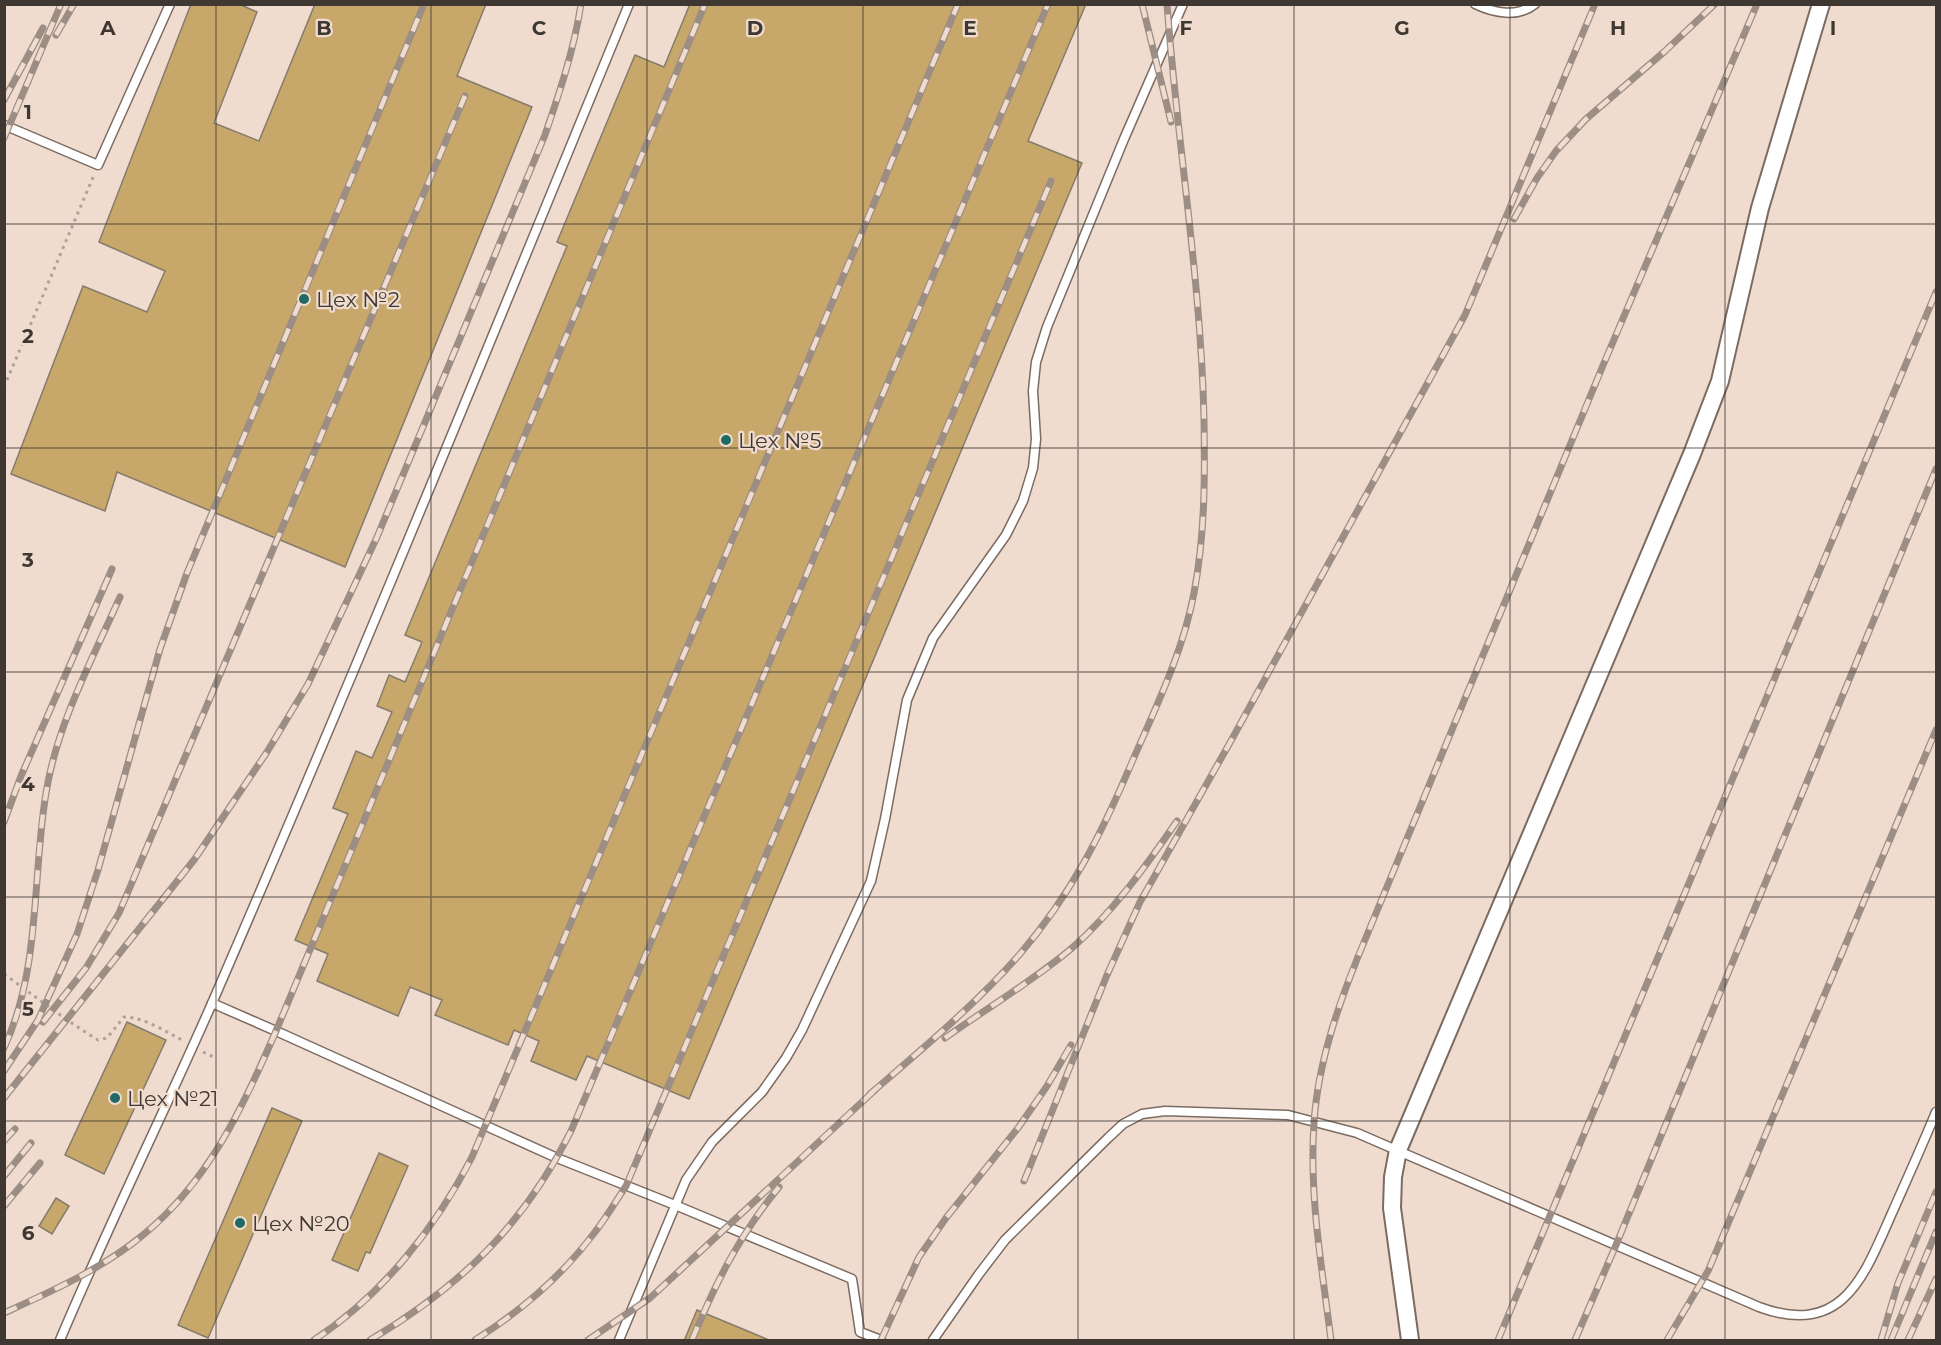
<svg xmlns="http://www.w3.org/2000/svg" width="1941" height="1345" font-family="Montserrat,sans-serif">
<rect width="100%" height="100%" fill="#efdccf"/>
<g fill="#c7a76a" stroke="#857c6b" stroke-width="1.5">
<path d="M191,4H239L257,12L214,123L259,141L315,4H486L457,76L532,107L345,567L117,472L105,511L11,474L83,286L147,312L165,271L99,242Z"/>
<path d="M690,4H1086L1028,141L1082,163L689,1099L587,1056L576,1080L531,1061L539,1041L514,1030L508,1045L435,1015L442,1000L410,987L398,1016L317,981L328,954L295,940L348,814L333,808L356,751L372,758L392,712L377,706L389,675L405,682L422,642L405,635L567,246L557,242L635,55L664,67Z"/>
<path d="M127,1022L166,1040L104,1174L65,1155Z"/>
<path d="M272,1108L302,1121L208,1338L178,1325Z"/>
<path d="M379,1153L408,1166L370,1253L366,1252L358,1271L332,1260Z"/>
<path d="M56,1198L69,1206L52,1234L39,1226Z"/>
<path d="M697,1310L769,1340V1341H684Z"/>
</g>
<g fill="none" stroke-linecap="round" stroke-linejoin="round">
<defs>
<g id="service">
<path d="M1475,4C1494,13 1518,18 1535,4"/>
<path d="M4,125L98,165L170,4"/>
<path d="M212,1003L276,1031L557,1158L675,1205L852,1279L860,1332L881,1340"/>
<path d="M60,1340C108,1226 163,1115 213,1001C356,671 492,337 629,4"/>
<path d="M619,1340L686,1180L712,1142L762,1092L786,1058L802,1030L871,881L885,819L907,700L933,638L1006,535L1023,501L1033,468L1036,439L1033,391L1036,362L1047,327L1124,139L1183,4"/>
<path d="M933,1340L979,1274L1005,1240L1108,1138L1123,1124L1142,1114L1165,1111L1288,1115L1357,1133L1759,1307C1843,1338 1864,1276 1892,1213C1907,1179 1922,1146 1936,1112"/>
</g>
<path id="minor" d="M1410,1340L1392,1208L1393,1177L1398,1150L1692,454L1720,381L1760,208L1821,4"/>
</defs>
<use href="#service" stroke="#7c6b60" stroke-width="11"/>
<use href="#minor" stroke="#7c6b60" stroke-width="20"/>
<g stroke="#b0a197" stroke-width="3" stroke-dasharray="3 4.5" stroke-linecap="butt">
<path d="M4,387L94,175"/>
<path d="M4,974C36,997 65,1020 98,1040L107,1038L124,1017C144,1017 164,1031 182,1040"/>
<path d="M203,1052L214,1057"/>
</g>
<use href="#service" stroke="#fff" stroke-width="8"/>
<use href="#minor" stroke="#fff" stroke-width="16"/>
<defs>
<g id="rail">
<path d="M1142,4L1171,122"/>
<path d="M56,35L74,4"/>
<path d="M4,100L43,28"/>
<path d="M4,138L61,4"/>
<path d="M1514,219L1537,178L1556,151L1586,119L1664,52L1715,4"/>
<path d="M4,822L21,776L112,569"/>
<path d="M43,1022L86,968L119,913L465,96"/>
<path d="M945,1038C987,1008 1033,981 1072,948C1113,912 1146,866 1177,821"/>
<path d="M4,1048C41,968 32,878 46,793C57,724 92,660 120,597"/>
<path d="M4,1071L38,1020L77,934L98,870L160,649L187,573L424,4"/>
<path d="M870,1094C922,1049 975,1005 1020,954C1072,893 1101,835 1132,762C1156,707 1183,652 1194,593C1205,535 1205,477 1204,419C1201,279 1177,143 1167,4"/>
<path d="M4,1098L194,860L267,752L308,684L377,537L545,135C560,91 574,50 581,4"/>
<path d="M4,1141L15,1129"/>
<path d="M4,1176L31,1143"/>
<path d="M1024,1181L1107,975L1140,902L1232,739L1465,315L1595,4"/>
<path d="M4,1206L40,1163"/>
<path d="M4,1313C52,1291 102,1269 143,1235C209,1181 243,1107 276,1031L705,4"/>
<path d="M314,1340C382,1295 435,1229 472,1157L958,4"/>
<path d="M370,1340C461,1286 523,1226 571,1131L1048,4"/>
<path d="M475,1340C521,1311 562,1276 595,1232C606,1218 616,1201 626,1186L1051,181"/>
<path d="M588,1340L650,1298L875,1090"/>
<path d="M692,1340C716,1282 739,1236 779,1187"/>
<path d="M881,1340L919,1257L946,1218L1018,1128L1047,1086L1071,1045"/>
<path d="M1331,1340C1322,1268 1309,1196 1314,1123C1318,1059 1342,994 1367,935L1604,363L1757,4"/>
<path d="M1498,1340L1936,292"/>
<path d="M1575,1340L1616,1245L1936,469"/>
<path d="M1667,1340L1708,1271L1936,730"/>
<path d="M1881,1340L1898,1283L1936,1192"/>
<path d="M1891,1340L1936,1232"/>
<path d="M1908,1340L1936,1279"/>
</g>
</defs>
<use href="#rail" stroke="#9c8e85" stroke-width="7"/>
<use href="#rail" stroke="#efdccf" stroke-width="4.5" stroke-dasharray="14" stroke-linecap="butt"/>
</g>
<path fill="none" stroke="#3e3732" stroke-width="1.5" stroke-opacity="0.55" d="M216,4V1340M431,4V1340M647,4V1340M863,4V1340M1078,4V1340M1294,4V1340M1510,4V1340M1725,4V1340M4,224H1936M4,448H1936M4,672H1936M4,897H1936M4,1121H1936"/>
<g fill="#216a63" stroke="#efdccf" stroke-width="2">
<circle cx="304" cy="299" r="6"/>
<circle cx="726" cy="440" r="6"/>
<circle cx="115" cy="1098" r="6"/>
<circle cx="240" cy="1223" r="6"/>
</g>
<g text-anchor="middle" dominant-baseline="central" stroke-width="4.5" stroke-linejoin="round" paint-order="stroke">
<g font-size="21" fill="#3e3732" stroke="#efdccf" text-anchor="start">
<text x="316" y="299">Цех №2</text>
<text x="738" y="440">Цех №5</text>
<text x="127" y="1098">Цех №21</text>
<text x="252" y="1223">Цех №20</text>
</g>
</g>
<g font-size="20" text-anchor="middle" font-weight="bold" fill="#3e3732" stroke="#efdccf" stroke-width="4.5" stroke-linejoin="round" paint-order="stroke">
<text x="108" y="35">A</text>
<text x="324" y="35">B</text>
<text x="539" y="35">C</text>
<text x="755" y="35">D</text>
<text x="970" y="35">E</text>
<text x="1186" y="35">F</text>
<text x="1402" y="35">G</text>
<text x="1618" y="35">H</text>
<text x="1833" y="35">I</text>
<text x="28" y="119">1</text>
<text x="28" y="343">2</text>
<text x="28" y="567">3</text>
<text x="28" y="791">4</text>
<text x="28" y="1016">5</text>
<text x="28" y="1240">6</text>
</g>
<rect width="1941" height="1345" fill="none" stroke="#3e3732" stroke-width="12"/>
</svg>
